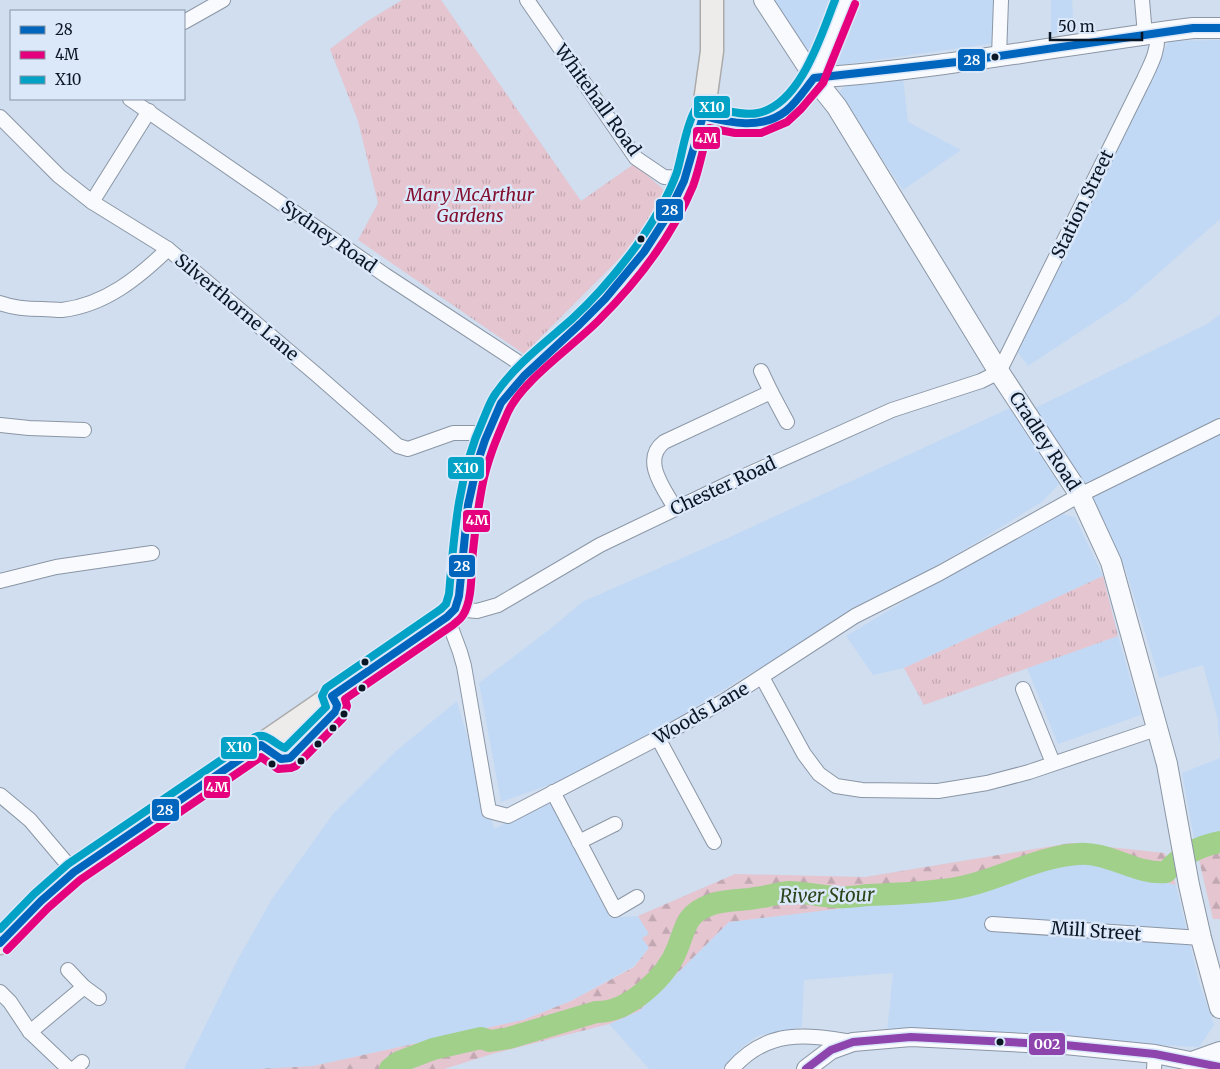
<svg xmlns="http://www.w3.org/2000/svg" width="1220" height="1069" font-family="Merriweather,serif">
<defs>
<pattern id="grass-tufts" width="24" height="20" patternUnits="userSpaceOnUse" patternTransform="scale(1.25)"><rect width="24" height="20" fill="#e4c5d0"/><path d="M3 7l-1-3M5 7V3M7 7l1-3M15 17l-1-3M17 17v-4M19 17l1-3" fill="none" stroke="#c2a8b2"/></pattern>
<pattern id="forest-firs" width="22" height="20" patternUnits="userSpaceOnUse" patternTransform="scale(1.25)"><rect width="22" height="20" fill="#e4c5d0"/><path d="M5 1l3.5 6h-7zM16 11l3.5 6h-7z" fill="#c2a8b2"/></pattern>
</defs>
<rect width="100%" height="100%" fill="#d0deef"/>
<g fill="#c2d9f5">
<path d="M772,0H996V43L826,67L801,45Z"/>
<path d="M1051,0H1072L1074,30L1051,35Z"/>
<path d="M1220,40V219L1128,300L1028,366L1015,349L1169,41Z"/>
<path d="M903,78L908,122L961,150L903,190L838,93L846,85Z"/>
<path d="M1220,314V741L1218,730V720L1203,665L1159,678L1125,568L1090,495L1035,408L1209,323Z"/>
<path d="M1010,408L1060,483L1043,501L967,548L744,677L669,723L575,776L501,802L479,683L554,626L582,602L730,537Z"/>
<path d="M1058,513L1075,517L1103,576L904,668L873,675L846,636L925,589Z"/>
<path d="M1118,636L1141,715L1058,744L1027,668Z"/>
<path d="M457,701L494,829L550,801L610,918L638,916L649,934V948L634,966L571,1001L523,1020L313,1066L307,1069H184L238,959L272,899L333,814L396,751Z"/>
<path d="M1220,758V835L1194,839L1182,773Z"/>
<path d="M1075,860L1176,885L1199,982L1214,1025L1199,1047L887,1032L893,973L804,980L802,1027L757,1036L741,1048L722,1069H649L609,1024L639,1011L729,922L952,895L998,885Z"/>
</g>
<g fill="url(#grass-tufts)">
<path d="M402,0H441L581,201L634,164L662,188L665,193L642,236L524,354L358,240L378,203L358,121L330,49L366,22Z"/>
<path d="M1103,576L1118,636L924,705L904,668Z"/>
</g>
<g fill="url(#forest-firs)">
<path d="M1220,835V919H1213L1194,839Z"/>
<path d="M1071,843L1165,853L1176,885L1075,860L998,885L952,895L729,922L639,1011L609,1024L492,1054L444,1069H256L313,1066L523,1020L571,1001L634,967L649,948L642,938L649,934L638,916L735,874L865,877Z"/>
</g>
<g fill="none" stroke-linecap="round" stroke-linejoin="round">
<path stroke="#a0d08a" stroke-width="22" d="M390,1069L399,1062L433,1049L481,1038L490,1041L509,1038L596,1012C628,1013 667,977 678,947C686,926 686,914 710,905C724,899 741,901 755,898C767,897 777,893 789,892C805,892 821,897 838,897C848,898 858,896 868,895C896,894 923,893 951,889C994,883 1034,857 1078,854C1108,851 1136,875 1166,872C1180,856 1199,846 1220,842"/>
<defs>
<g id="minor">
<path d="M527,0L636,158L664,177L685,178"/>
<path d="M1142,0L1145,35"/>
<path d="M184,22L223,0"/>
<path d="M999,56L1001,0"/>
<path d="M130,99L385,275L530,370"/>
<path d="M703,116L736,123H760L780,115L793,103L814,78L846,0"/>
<path d="M0,117L59,176L92,202L168,249L317,375L398,446L408,449L453,433H487"/>
<path d="M92,202L149,111"/>
<path d="M0,303C14,308 28,309 42,309C49,309 55,310 62,310C105,305 138,278 168,249"/>
<path d="M761,371L771,392"/>
<path d="M0,425L29,428L84,430"/>
<path d="M675,508C664,489 641,460 664,442L771,392L787,422"/>
<path d="M0,581L56,567L152,553"/>
<path d="M455,609L477,611L498,605L600,545L740,478L892,410L981,381L999,372L1144,79C1151,64 1159,50 1157,33"/>
<path d="M447,617L460,652L464,666L489,811L508,816L658,738L724,701L855,616L940,573L1080,495L1220,426"/>
<path d="M762,677L804,754L819,774L836,786L862,790L938,791L987,783L1029,772L1156,729"/>
<path d="M1023,689L1053,763"/>
<path d="M658,738L714,842"/>
<path d="M553,792L615,910L637,897"/>
<path d="M0,795L30,820L74,872"/>
<path d="M579,842L615,824"/>
<path d="M992,924L1201,938"/>
<path d="M68,970L84,987L99,998"/>
<path d="M0,992L10,1002L30,1032L69,1069"/>
<path d="M30,1032L84,987"/>
<path d="M74,1069L82,1062"/>
<path d="M732,1069C767,1029 805,1034 853,1042"/>
<path d="M1154,1069L1155,1054"/>
</g>
<g id="tertiary">
<path d="M763,0L814,78"/>
<path d="M1192,1061L1220,1051"/>
<path d="M806,1069L831,1050L853,1042L911,1037L1065,1045L1155,1054L1220,1067"/>
</g>
<g id="secondary">
<path d="M814,78L837,107L999,372L1080,495L1111,562L1167,764L1189,885L1201,938L1220,1008"/>
<path d="M814,78C941,69 1067,44 1193,28H1220"/>
</g>
<path id="primary" d="M0,943L41,901L74,872L174,805L447,617L455,609L459,596L466,516L474,475L487,433L504,399L530,370L590,315L628,274L645,252L677,198L685,178L695,140L703,116L712,51V0"/>
</defs>
<use href="#minor" stroke="#8b96a5" stroke-width="16"/>
<use href="#tertiary" stroke="#8b96a5" stroke-width="20"/>
<use href="#secondary" stroke="#8b96a5" stroke-width="22"/>
<use href="#primary" stroke="#ababab" stroke-width="25"/>
<use href="#minor" stroke="#f8fafd" stroke-width="14"/>
<use href="#tertiary" stroke="#f8fafd" stroke-width="18"/>
<use href="#secondary" stroke="#f8fafd" stroke-width="20"/>
<use href="#primary" stroke="#eeecea" stroke-width="22"/>
<defs>
<path id="bus-1" d="M0,943L41,901L74,872L261,745L281,759L290,758L336,711L337,705L332,696L447,617L455,609L459,596L468,505L478,461L485,440L501,403L524,376L580,324L605,299L644,252L666,218L684,181L703,116C730,123 762,130 786,111C797,102 805,89 814,78L957,62L1193,28H1220"/>
<path id="bus-2" d="M7,950L48,908L80,880L261,757L278,769L291,768L296,766L343,718L347,706L345,699L453,625C456,622 461,619 463,615C473,600 471,569 473,551C475,530 478,509 482,487C487,461 497,437 508,412C522,381 572,347 598,321C637,282 672,237 693,186C700,167 703,147 709,128L735,133H761L787,122L801,109L823,83L855,4"/>
<path id="bus-3" d="M0,929L34,894L68,864L255,737C267,732 275,745 285,748L326,707L322,696L326,688L441,609L446,604L449,594C454,535 458,475 483,420C487,411 490,401 496,393C516,364 546,342 572,319C596,297 618,271 637,245C653,222 668,198 677,172C683,151 685,129 695,110C704,102 718,109 728,111C737,113 749,115 758,113C801,104 821,35 835,0"/>
<path id="bus-4" d="M806,1069L831,1050L853,1042L911,1037L1065,1045L1155,1054L1220,1067"/>
</defs>
<use href="#bus-1" stroke="#dbe8f9" stroke-width="11"/>
<use href="#bus-2" stroke="#dbe8f9" stroke-width="11"/>
<use href="#bus-3" stroke="#dbe8f9" stroke-width="11"/>
<use href="#bus-4" stroke="#dbe8f9" stroke-width="11"/>
<use href="#bus-1" stroke="#0065bd" stroke-width="8"/>
<use href="#bus-2" stroke="#e5007d" stroke-width="8"/>
<use href="#bus-3" stroke="#01a2c6" stroke-width="8"/>
<use href="#bus-4" stroke="#8e44ad" stroke-width="8"/>
</g>
<g fill="#0c1725" stroke="#dbe8f9" stroke-width="2">
<circle cx="995" cy="57" r="4.5"/>
<circle cx="641" cy="239" r="4.5"/>
<circle cx="365" cy="662" r="4.5"/>
<circle cx="362" cy="688" r="4.5"/>
<circle cx="344" cy="714" r="4.5"/>
<circle cx="333" cy="728" r="4.5"/>
<circle cx="318" cy="744" r="4.5"/>
<circle cx="301" cy="761" r="4.5"/>
<circle cx="272" cy="764" r="4.5"/>
<circle cx="1000" cy="1042" r="4.5"/>
</g>
<g text-anchor="middle" dominant-baseline="central" stroke-width="5" stroke-linejoin="round" paint-order="stroke">
<g font-size="18" fill="#0c1725" stroke="#dbe8f9">
<text transform="translate(598 100) rotate(54)">Whitehall Road</text>
<text transform="translate(1082 204) rotate(-64)">Station Street</text>
<text transform="translate(329 236) rotate(35)">Sydney Road</text>
<text transform="translate(237 307) rotate(40)">Silverthorne Lane</text>
<text transform="translate(1045 441) rotate(57)">Cradley Road</text>
<text transform="translate(723 486) rotate(-25)">Chester Road</text>
<text transform="translate(701 713) rotate(-30)">Woods Lane</text>
<text transform="translate(1096 931) rotate(4)">Mill Street</text>
</g>
<g font-size="18" font-style="italic" fill="#840f2e" stroke="#dbe8f9">
<text x="470" y="194">Mary McArthur<tspan x="470" dy="21">Gardens</tspan></text>
</g>
<g font-size="19" font-style="italic" fill="#2b4419" stroke="#dbe8f9">
<text transform="translate(827 895) rotate(-1)">River Stour</text>
</g>
</g>
<g stroke="#dbe8f9" stroke-width="2">
<rect x="957" y="48" width="29" height="24" rx="5" fill="#0065bd"/>
<rect x="693" y="95" width="38" height="24" rx="5" fill="#01a2c6"/>
<rect x="692" y="126" width="29" height="24" rx="5" fill="#e5007d"/>
<rect x="655" y="198" width="29" height="24" rx="5" fill="#0065bd"/>
<rect x="447" y="456" width="38" height="24" rx="5" fill="#01a2c6"/>
<rect x="462" y="509" width="29" height="24" rx="5" fill="#e5007d"/>
<rect x="448" y="554" width="28" height="24" rx="5" fill="#0065bd"/>
<rect x="220" y="736" width="38" height="24" rx="5" fill="#01a2c6"/>
<rect x="203" y="775" width="28" height="24" rx="5" fill="#e5007d"/>
<rect x="151" y="798" width="29" height="24" rx="5" fill="#0065bd"/>
<rect x="1028" y="1032" width="38" height="24" rx="5" fill="#8e44ad"/>
</g>
<g font-size="14" text-anchor="middle" font-weight="bold" fill="#fff">
<text x="972" y="65">28</text>
<text x="712" y="112">X10</text>
<text x="706" y="143">4M</text>
<text x="670" y="215">28</text>
<text x="466" y="473">X10</text>
<text x="477" y="525">4M</text>
<text x="462" y="571">28</text>
<text x="239" y="752">X10</text>
<text x="217" y="792">4M</text>
<text x="165" y="815">28</text>
<text x="1047" y="1049">002</text>
</g>
<rect x="10" y="10" width="175" height="90" fill="#dbe8f9" stroke="#8894a4"/>
<rect x="20" y="26" width="25" height="8" fill="#0065bd" stroke="#8894a4"/>
<text x="55" y="35" font-size="15" fill="#0c1725">28</text>
<rect x="20" y="51" width="25" height="8" fill="#e5007d" stroke="#8894a4"/>
<text x="55" y="60" font-size="15" fill="#0c1725">4M</text>
<rect x="20" y="76" width="25" height="8" fill="#01a2c6" stroke="#8894a4"/>
<text x="55" y="85" font-size="15" fill="#0c1725">X10</text>
<path d="M1050 32v8h92v-8" fill="none" stroke="#0c1725" stroke-width="2.5"/>
<text x="1058" y="32" font-size="15" fill="#0c1725" stroke="#dbe8f9" stroke-width="4" paint-order="stroke">50 m</text>
</svg>
